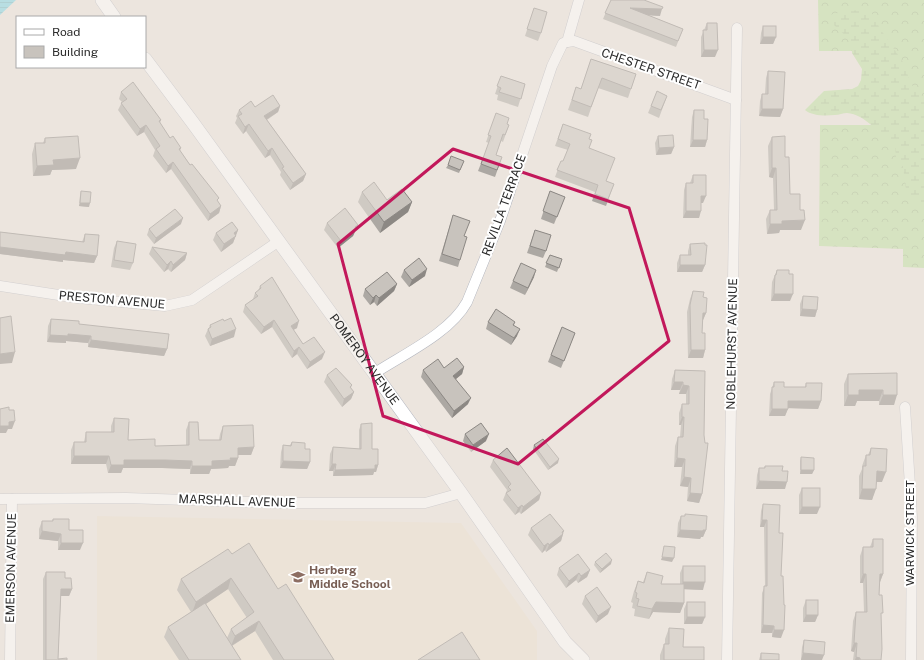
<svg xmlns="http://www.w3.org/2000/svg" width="924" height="660" viewBox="0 0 924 660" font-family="'Public Sans',sans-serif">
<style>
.education{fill:#ece0cf}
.forest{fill:url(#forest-crowns)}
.wetland{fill:url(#wetland-marsh)}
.water{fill:url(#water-rules)}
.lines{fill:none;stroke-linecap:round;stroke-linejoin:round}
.minor-casing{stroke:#b2b5be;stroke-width:11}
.tertiary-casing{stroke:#b2b5be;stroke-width:14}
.minor{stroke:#fff;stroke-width:10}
.tertiary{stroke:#fff;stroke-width:13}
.wall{fill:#aca8a3;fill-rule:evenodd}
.shaded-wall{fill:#8c8884}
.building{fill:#c8c3bd;stroke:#8c8884}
.marked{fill:none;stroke:#c2185b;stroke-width:3;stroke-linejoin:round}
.labels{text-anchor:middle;stroke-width:4;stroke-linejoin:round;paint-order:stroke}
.street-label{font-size:12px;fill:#2b2b2b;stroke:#fff}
.education-label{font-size:12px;font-weight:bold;fill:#785e54;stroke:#fff;text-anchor:start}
</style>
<defs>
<pattern id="forest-crowns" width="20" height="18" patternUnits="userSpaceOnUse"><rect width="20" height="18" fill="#bbdf9e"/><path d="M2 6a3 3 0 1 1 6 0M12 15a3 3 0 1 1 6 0" fill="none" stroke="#a1c088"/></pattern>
<pattern id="wetland-marsh" width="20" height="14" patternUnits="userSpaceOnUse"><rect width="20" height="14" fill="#bbdf9e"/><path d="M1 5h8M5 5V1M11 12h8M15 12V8" fill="none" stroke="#a1c088"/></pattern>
<pattern id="water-rules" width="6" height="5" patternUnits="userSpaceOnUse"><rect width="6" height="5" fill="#78d6e7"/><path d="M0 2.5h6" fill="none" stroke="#68b8c6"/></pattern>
</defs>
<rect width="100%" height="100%" fill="#ece5de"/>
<!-- education -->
<polygon class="education" points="97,516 461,523 537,631 537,660 97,660"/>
<!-- forest -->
<polygon class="forest" points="818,0 924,0 924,268 903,267 903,249 819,246 820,125 888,125 888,51 819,51"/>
<!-- wetland -->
<path class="wetland" d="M864,9L874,15L879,27L905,65L910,83L924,98V207L907,197L903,167L896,157L895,145C880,135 865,114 847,113C843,113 839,115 835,115C825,116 812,116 805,110L824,91L852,89L858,86L861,80L862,69L852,53L851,41L834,25L832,14Z"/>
<!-- water -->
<polygon class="water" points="0,0 16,0 0,15"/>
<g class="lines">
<defs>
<g id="minor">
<polyline points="567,42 574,41 736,100"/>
<polyline points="0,286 78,298 165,306 192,300 279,241"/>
<path d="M375,373C404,354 450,333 467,302L500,221L552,66L563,43L567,42L579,0"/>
<polyline points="905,407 912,517 911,660"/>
<polyline points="0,499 126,498 281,503 425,503 461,493"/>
<polyline points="10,660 12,499"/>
<polyline points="727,660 737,28"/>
</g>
<g id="tertiary">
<polyline points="102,0 114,17"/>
<path id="s1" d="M145,59L193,123L461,493L565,642L583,660"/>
</g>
</defs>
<!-- minor casing -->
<use href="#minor" class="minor-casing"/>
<!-- tertiary casing -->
<use href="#tertiary" class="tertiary-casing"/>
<!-- minor -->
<use href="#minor" class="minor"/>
<!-- tertiary -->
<use href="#tertiary" class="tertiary"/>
</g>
<!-- wall -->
<g class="wall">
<polygon points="611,0 660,16 648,15 683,29 676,47 603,19"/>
<polygon points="534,8 541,33 538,41 525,36"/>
<polygon points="707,23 715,57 701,57 701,37"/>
<polygon points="763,26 776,37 773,44 760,44 761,33"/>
<polygon points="591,59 636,74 628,98 598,88 588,117 568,110 576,87 581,89"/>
<polygon points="768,71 783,109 780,117 759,116 760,101 762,94 765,94 766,78"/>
<polygon points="501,76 525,84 518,107 497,100 498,95 495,94"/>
<polygon points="657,91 667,96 659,118 648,113"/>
<polygon points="121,92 161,120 160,123 170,138 181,148 180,151 221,206 219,213 208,221 171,169 166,173 153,156 155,150 144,132 137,136 118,110 122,102 119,99"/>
<polygon points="280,106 278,112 267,120 306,174 303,181 290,190 280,175 281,172 270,155 265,158 248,134 246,131 243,134 235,123 237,118 236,116 239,110 255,107"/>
<polygon points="694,110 704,119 707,140 705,147 690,147 692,117"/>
<polygon points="496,113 507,124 509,125 503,142 501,141 496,155 502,157 495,177 478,171 489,143 486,142"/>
<polygon points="563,124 589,139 589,148 606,181 614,184 606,206 592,201 595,192 555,177 561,161 563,161 568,150 555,146"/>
<polygon points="658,136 674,147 671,154 656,155 655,143"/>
<polygon points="772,137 785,157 790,194 801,230 780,230 779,233 767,234 766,219 770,210 774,210 773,178 769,177 768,146"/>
<polygon points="45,138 76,169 52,170 50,175 33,176 32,154 35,143 43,143"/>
<polygon points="464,161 459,173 446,168 448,165"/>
<polygon points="693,175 703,203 701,203 699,218 683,218 684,190 686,183 690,183"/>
<polygon points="81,191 89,207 79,206 80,195"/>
<polygon points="550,191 565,197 554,224 541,219"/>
<polygon points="362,192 387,200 412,202 408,212 380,233 358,202"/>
<polygon points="453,215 460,260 458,267 439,261"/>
<polygon points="327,223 358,225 353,236 338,248 324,230"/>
<polygon points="181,224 154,244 147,235 149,229"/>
<polygon points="238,230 233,243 221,252 213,240 216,233"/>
<polygon points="535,230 546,251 543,258 527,253"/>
<polygon points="0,232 82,242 85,234 97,256 94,263 63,260 63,262 0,254"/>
<polygon points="117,241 133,263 130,270 111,267 114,248"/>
<polygon points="690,244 705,245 705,265 702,272 677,272 677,263 680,255 688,255 688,251"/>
<polygon points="152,247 187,253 185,260 171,272 168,269 164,272 149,254"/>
<polygon points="550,255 562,259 557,272 545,267"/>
<polygon points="404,270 425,276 409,287 401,277"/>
<polygon points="777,270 790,301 771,301 772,282"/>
<polygon points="534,277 525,295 510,288 513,281"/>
<polygon points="397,284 394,291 377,306 374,302 370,305 363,296 365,289"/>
<polygon points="260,286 297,328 293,330 303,344 322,359 307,369 297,354 292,358 272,327 261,334 243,312 245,305 253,299 255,293 258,291"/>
<polygon points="693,291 703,297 706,313 703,320 702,333 705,350 703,358 688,358 687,312 690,299"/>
<polygon points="803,296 817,310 815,317 800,316 800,304"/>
<polygon points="51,319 79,324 167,349 164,356 88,347 88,343 66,341 66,343 47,342 48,326"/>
<polygon points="488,322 515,322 514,325 517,336 511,345 486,329"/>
<polygon points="210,325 234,337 210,346 205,336 208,329 209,328"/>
<polygon points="562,327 575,333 561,368 548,362"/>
<polygon points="464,367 462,374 456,379 468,404 452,418 421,377 423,370 444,368"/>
<polygon points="675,370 705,371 702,494 699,503 687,501 688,487 680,486 682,467 674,467 675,446 678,437 680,437 681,425 679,425 679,413 682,404 686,404 686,394 679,394 680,390 671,390 672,379"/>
<polygon points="897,373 894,405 879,405 879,401 857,401 855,406 844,406 844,384 848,374"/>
<polygon points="327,375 352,385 351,388 354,392 351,399 342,407 324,382"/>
<polygon points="774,382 784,387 805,387 806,383 821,401 818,409 788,408 785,416 769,416 770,394"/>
<polygon points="114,418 128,440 155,446 186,446 186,430 189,422 199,440 219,440 220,434 223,426 254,447 251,455 238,455 238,458 235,466 229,466 228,468 211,469 209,474 190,474 190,469 162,468 123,468 121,473 108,473 106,464 71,464 71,450 74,442 84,442 86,432 111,432 111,426"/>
<polygon points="361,424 372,449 378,465 376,472 374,472 373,475 333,476 333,471 329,471 330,454 333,447 359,449 359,430"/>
<polygon points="465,434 486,441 471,452 463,441"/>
<polygon points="292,442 305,449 310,462 307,469 280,468 281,452 283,445 290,445"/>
<polygon points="534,445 558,463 548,470 533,449"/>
<polygon points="871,448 882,482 877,482 872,500 859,499 859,476 862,469 862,466 866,455 868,455"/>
<polygon points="801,457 814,470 812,474 800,474 800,461"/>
<polygon points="493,460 541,493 539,500 521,514 519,512 515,515 503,500 507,490 490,467"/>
<polygon points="765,466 782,471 785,489 756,489 757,475 759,468 764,468"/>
<polygon points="802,488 817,514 799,514 799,495"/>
<polygon points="763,504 779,533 781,576 781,638 772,637 772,633 761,633 762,593 765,586 764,527 760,527 761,511"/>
<polygon points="685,514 706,530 703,537 701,537 700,539 677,537 678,523 681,516 685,516"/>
<polygon points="53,519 69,530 80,550 58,550 58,541 39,539 39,529 42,521 52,521"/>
<polygon points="531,528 564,531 563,533 563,534 561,541 546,552 545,550 542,553 528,535"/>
<polygon points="873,539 883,574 880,582 879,595 881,618 881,660 853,660 854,652 851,651 853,621 856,612 864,612 863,583 860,583 860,556 863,547 870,547"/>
<path d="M232,554L278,589L334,660H273L255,631L232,646L241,660H179L164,637L168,627L191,612L177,590L181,579ZM228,589L247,618L231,629L227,638L206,604Z"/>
<polygon points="595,562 611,564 600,573 594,565"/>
<polygon points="683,566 703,590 684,589 684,603 680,613 653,612 649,619 634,616 635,609 632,608 633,603 631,602 634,591 638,581 643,582 647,572 661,584 680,584 680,573"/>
<polygon points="559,568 590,570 587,577 578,583 576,580 566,588 557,575"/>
<polygon points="46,572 65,578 72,589 69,596 61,596 58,659 67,660 43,660 43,579"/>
<polygon points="585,596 608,614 596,623 582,604"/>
<polygon points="806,600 818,615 815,622 803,622 803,608"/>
<polygon points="687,602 705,617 702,624 684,624 684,609"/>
<polygon points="669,628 683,647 704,660 660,660 660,655 664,644 665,644 665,639"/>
<polygon points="804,640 822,660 801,660 802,647"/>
<polygon points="761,653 779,660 759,660"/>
</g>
<!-- shaded-wall -->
<g class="shaded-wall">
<polygon points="630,8 662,9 660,16 628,14"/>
<polygon points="763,37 776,37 773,44 760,44"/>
<polygon points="704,50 718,50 715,57 701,57"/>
<polygon points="280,106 278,112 261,123 264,116"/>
<polygon points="762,109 783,109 780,117 759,116"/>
<polygon points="249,124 246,131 243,134 245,127"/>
<polygon points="146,125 144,132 137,136 140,129"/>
<polygon points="693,140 707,140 705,147 690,147"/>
<polygon points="674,147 671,154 656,155 659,148"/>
<polygon points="272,148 270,155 265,158 268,151"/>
<polygon points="80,158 76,169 52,170 50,175 33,176 37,166 53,160"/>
<polygon points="173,162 171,169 166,173 168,166"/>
<polygon points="772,168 776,168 773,178 769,177"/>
<polygon points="306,174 303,181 290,190 293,183"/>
<polygon points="701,196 706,196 703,203 699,203"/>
<polygon points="412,202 408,212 380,233 384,222"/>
<polygon points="80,203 90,203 89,207 79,206"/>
<polygon points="221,206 219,213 208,221 210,214"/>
<polygon points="686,211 701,211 699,218 683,218"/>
<polygon points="183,218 181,224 154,244 156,238"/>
<polygon points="805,220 801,230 780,230 779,233 767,234 770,224 782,221"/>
<polygon points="358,225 353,236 338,248 341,241"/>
<polygon points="238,230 233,243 221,252 224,244 234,233"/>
<polygon points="0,247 66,252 97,256 94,263 63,260 63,262 0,254"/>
<polygon points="187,253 185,260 171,272 173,265"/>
<polygon points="171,261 168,269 164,272 167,265"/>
<polygon points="680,265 705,265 702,272 677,272"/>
<polygon points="427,269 425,276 409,287 412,280"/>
<polygon points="536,270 534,277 525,295 528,288"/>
<polygon points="397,284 394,291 377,306 379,298"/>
<polygon points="774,294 793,294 790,301 771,301"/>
<polygon points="376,295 374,302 370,305 373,298"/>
<polygon points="802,309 817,310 815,317 800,316"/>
<polygon points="703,313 706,313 703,320 700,320"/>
<polygon points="274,320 272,327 261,334 264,327"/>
<polygon points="299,321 297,328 288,333 291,326"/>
<polygon points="236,329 234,337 210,346 212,339"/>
<polygon points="520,329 517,336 511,345 514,338"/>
<polygon points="68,334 91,336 88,343 66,341 66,343 47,342 50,335"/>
<polygon points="91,340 167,349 164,356 88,347"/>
<polygon points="299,347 297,354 292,358 294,351"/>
<polygon points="691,350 705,350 703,358 688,358"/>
<polygon points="15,352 12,363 0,364 0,354"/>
<polygon points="325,352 322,359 307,369 310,362"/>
<polygon points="464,367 462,374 451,383 453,376"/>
<polygon points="674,382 683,382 680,390 671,390"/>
<polygon points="683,385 689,386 686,394 679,394"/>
<polygon points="859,390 883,390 879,401 857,401 855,406 844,406 848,395"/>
<polygon points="354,392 351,399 342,407 344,399"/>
<polygon points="883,395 897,395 894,405 879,405"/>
<polygon points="471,398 468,404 452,418 454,411"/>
<polygon points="788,401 821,401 818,409 785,408"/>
<polygon points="772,409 788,409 785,416 769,416"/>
<polygon points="682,417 684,417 681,425 679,425"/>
<polygon points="15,421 12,429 8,429 6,433 0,433 0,426 9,422"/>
<polygon points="489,434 486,441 471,452 473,445"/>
<polygon points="254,447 251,455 235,455 238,448"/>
<polygon points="74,456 109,456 106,464 71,464"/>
<polygon points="230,458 238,458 235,466 229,466 228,468 211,469 209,474 190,474 192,466 212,461"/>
<polygon points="677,458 685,459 682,467 674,467"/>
<polygon points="559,459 558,463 548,470 550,467"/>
<polygon points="124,460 165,460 192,461 190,469 162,468 123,468 121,473 108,473 111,465"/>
<polygon points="283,461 310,462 307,469 280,468"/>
<polygon points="332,464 336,464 333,471 329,471"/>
<polygon points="375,465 378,465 376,472 374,472 373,475 333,476 335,470"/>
<polygon points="801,470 814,470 812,474 800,474"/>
<polygon points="877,471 886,472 882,482 873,482"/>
<polygon points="684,477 691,478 688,487 680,486"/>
<polygon points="759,481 787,482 785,489 756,489"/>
<polygon points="862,489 876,489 872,500 859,499"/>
<polygon points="541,493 539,500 521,514 523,507"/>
<polygon points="690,493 702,494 699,503 687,501"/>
<polygon points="522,505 519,512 515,515 518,508"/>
<polygon points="802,507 820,507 817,514 799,514"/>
<polygon points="762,520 767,520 764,527 760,527"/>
<polygon points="680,530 706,530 703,537 701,537 700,539 677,537"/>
<polygon points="42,531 61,534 58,541 39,539"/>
<polygon points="564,531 562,535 563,534 561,541 546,552 549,545"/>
<polygon points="61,543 83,543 80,550 58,550"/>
<polygon points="548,543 545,550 542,553 544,546"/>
<polygon points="662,557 674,558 672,562 661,560"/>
<polygon points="612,560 611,564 600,573 602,569"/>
<polygon points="590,570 587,577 578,583 581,576"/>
<polygon points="579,573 576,580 566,588 569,581"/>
<polygon points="863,574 866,574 863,583 860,583"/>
<polygon points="880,574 883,574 880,582 877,582"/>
<polygon points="231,578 228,589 192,613 196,602"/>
<polygon points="683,582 705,582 703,590 680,589"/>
<polygon points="61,589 72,589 69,596 58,596"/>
<polygon points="656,602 684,603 680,613 653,612 649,619 652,609"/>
<polygon points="611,607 608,614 596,623 598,616"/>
<polygon points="806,615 818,615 815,622 803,622"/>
<polygon points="687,617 705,617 702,624 684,624"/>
<polygon points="259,621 255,631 231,646 235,636"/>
<polygon points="763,625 774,626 772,633 761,633"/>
<polygon points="774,630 784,630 781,638 772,637"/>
<polygon points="854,643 857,643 854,652 851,651"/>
<polygon points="803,653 824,655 822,660 801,660"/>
<polygon points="856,657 860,658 859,660 855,660"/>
</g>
<!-- building -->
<g class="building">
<polygon points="611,0 644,0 663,7 662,9 630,8 683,29 678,41 605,13"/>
<polygon points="534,8 547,12 541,33 527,29"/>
<polygon points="707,23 717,23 718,50 704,50 703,30 707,30"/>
<rect x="763" y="26" width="13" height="11"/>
<polygon points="591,59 636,74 631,89 602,78 591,107 572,100 576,87 581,89"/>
<polygon points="768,71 785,72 783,109 762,109 762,94 768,94"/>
<polygon points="501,76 525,84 521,99 499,92 501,88 497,86"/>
<polygon points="133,82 161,120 159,121 170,138 173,136 181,148 179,149 190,165 192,164 219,198 217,200 221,206 210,214 173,162 168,166 156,149 160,146 146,125 140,129 121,103 127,99 121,92"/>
<polygon points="657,91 667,96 661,110 651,106"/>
<polygon points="273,95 280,106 264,116 306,174 293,183 282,168 284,167 272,148 268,151 251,127 249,124 245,127 238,116 242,114 239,110 251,101 255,107"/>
<polygon points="694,110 704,110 704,119 708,119 707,140 693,140"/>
<polygon points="496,113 509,118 507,124 509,125 505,135 503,134 496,155 502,157 497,170 481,164 491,136 488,135"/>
<polygon points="563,124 591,134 589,139 592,140 589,148 615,158 606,181 614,184 608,199 595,194 598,185 557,170 561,161 563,161 570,144 558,139"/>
<polygon points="673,135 674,147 659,148 658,136"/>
<polygon points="78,136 80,158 53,160 54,165 37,166 35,143 45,143 45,138"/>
<polygon points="785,136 785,157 789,157 790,194 800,194 800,210 804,210 805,220 782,221 782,224 770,224 770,210 777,210 776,168 772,168 772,137"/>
<polygon points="451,156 464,161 460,170 448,165"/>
<polygon points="693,175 706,175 706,196 701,196 701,211 686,211 686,183 693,183"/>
<polygon points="374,182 387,200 402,189 412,202 384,222 362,192"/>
<polygon points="81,191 91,192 90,203 80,203"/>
<polygon points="550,191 565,197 557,217 543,211"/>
<polygon points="345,208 358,225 355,227 356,229 341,241 327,223"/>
<polygon points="175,209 183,218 156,238 149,229"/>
<polygon points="453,215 470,221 464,236 467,237 460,260 442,254"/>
<polygon points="232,222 238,230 234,233 236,236 224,244 216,233"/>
<polygon points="535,230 551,235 546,251 530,246"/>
<polygon points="0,232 84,242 85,234 99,235 97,256 66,252 65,255 0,247"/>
<polygon points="117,241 136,244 133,263 114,260"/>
<polygon points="705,243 705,245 707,245 705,265 680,265 680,255 691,255 690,244"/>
<polygon points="152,247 187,253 173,265 171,261 167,265"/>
<polygon points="550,255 562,259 559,268 546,263"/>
<polygon points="419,258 427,269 412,280 404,270"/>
<polygon points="521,263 536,270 528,288 513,281"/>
<polygon points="777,270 789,270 789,274 793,274 793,294 774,294 775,275 776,275"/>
<polygon points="387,272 397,284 379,298 376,295 373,298 365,289"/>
<polygon points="272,277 299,321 291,326 303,344 314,337 325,352 310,362 299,347 294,351 274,320 264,327 245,305 258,296 255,293 261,288 260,286"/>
<polygon points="693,291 704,292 703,297 707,298 706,313 703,313 702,333 705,333 705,350 691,350 690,305"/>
<polygon points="803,296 818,297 817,310 802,309"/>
<polygon points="496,309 515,322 513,325 520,329 514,338 488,322"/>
<polygon points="11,316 15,352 0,354 0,318"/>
<polygon points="231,318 236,329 212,339 208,329 211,327 210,325 223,319 224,321"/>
<polygon points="51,319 79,321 79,324 169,334 167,349 91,340 91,336 68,334 68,336 50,335"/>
<polygon points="562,327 575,333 564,361 551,355"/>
<polygon points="457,358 464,367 453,376 471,398 454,411 423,370 438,359 444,368"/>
<polygon points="336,368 352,385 350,387 354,392 344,399 327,375"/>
<polygon points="675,370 705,371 704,435 705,443 708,443 702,494 690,493 691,478 684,477 685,459 677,458 678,437 683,437 684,417 682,417 682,404 689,404 689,386 683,385 683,382 674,382"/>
<polygon points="897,373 897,395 883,395 883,390 859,390 859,395 848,395 848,374"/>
<polygon points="774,382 784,382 784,387 806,387 806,383 822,383 821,401 788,401 788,409 772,409 772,387 774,387"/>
<polygon points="9,407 9,410 14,410 15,421 9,422 9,426 0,426 0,409"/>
<polygon points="114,418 129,419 128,440 155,439 155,446 189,445 189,422 198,422 199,440 221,440 223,426 253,425 254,447 238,448 238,458 230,458 231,460 212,461 212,466 192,466 192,461 165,460 124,460 124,465 111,465 109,456 74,456 74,442 86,442 86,432 114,432"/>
<polygon points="372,423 372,449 378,449 378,465 375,465 375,469 335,470 336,464 332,464 333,447 361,449 361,424"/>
<polygon points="481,423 489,434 473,445 465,434"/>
<polygon points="543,439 559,459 550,467 534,445"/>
<polygon points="292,442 305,443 305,449 310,449 310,462 283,461 283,445 291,446"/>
<polygon points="507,448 541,493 523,507 522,505 518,508 506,493 511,490 508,487 511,484 493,460"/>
<polygon points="871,448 887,449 886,472 877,471 876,489 862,489 863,466 866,466 866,455 870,455"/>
<polygon points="801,457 814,458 814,470 801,470"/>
<polygon points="765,466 783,466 782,471 788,471 787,482 759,481 759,468 765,468"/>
<rect x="802" y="488" width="18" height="19"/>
<polygon points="763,504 780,505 779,533 783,533 781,576 783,576 784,605 785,605 784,630 774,630 774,626 763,625 764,586 767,586 767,520 762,520"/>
<polygon points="550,514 564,531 562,532 563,534 549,545 548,543 544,546 531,528"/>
<polygon points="685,514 707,516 706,530 703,530 703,531 680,530 681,516 685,516"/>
<polygon points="53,519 69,519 69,530 83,530 83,543 61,543 61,534 42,531 42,521 53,521"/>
<polygon points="873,539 883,539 883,574 880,574 879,595 882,595 883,613 881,613 882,649 881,660 860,660 860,658 856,657 857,643 854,643 856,612 867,612 866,574 863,574 863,547 873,547"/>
<polygon points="249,543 278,589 286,584 334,660 284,660 259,621 235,636 231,629 254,612 231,578 196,602 181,579 228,549 232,554"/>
<polygon points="664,546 675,547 674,558 662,557"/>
<polygon points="606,553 612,560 602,569 595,562"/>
<polygon points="578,554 590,570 581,576 579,573 569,581 559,568"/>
<rect x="683" y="566" width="22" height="16"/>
<polygon points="46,572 65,572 65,578 71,578 72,589 61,589 58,659 67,658 67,660 46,660"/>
<polygon points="647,572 663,576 661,584 684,584 684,603 656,602 652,609 637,606 639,599 636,598 637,593 635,592 638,581 644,583"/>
<polygon points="597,587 611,607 598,616 585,596"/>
<rect x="806" y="600" width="12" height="15"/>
<rect x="687" y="602" width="18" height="15"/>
<polygon points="205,603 241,660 189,660 168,627"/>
<polygon points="669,628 684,629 683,647 704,647 704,660 664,660 664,644 669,644"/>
<polygon points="462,632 480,660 418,660"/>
<polygon points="804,640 825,642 824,655 803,653"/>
<polygon points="761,653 779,654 779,660 761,660"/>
</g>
<!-- marked area -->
<path d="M0 0H924V660H0ZM453,149L629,208L669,341L518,464L383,416L338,244Z" fill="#ece5de" fill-opacity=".55" fill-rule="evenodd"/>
<path class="marked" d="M453,149L629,208L669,341L518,464L383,416L338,244Z"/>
<!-- icons -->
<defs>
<symbol id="school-bare" viewBox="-9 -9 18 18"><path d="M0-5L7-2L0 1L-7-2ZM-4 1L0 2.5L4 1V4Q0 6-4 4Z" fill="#8d6e63" stroke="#fff" stroke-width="2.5" paint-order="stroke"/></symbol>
</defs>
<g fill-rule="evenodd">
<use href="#school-bare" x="288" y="567" width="20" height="20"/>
</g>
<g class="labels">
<!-- street labels -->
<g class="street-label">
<text transform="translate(651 69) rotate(19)" y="4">CHESTER STREET</text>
<text transform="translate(504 205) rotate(-70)" y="4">REVILLA TERRACE</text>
<text transform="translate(112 300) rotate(5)" y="4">PRESTON AVENUE</text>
<text transform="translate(732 344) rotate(-89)" y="4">NOBLEHURST AVENUE</text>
<text dy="4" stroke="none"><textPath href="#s1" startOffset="372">POMEROY AVENUE</textPath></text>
<text transform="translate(237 501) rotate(2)" y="4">MARSHALL AVENUE</text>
<text transform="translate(910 533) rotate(-90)" y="4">WARWICK STREET</text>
<text transform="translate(11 568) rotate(-89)" y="4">EMERSON AVENUE</text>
</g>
<!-- education labels -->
<g class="education-label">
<text x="309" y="574">Herberg<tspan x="309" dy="14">Middle School</tspan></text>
</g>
</g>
<!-- legend -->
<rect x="16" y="16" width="130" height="52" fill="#ffffff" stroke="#aaaaaa"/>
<rect x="24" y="29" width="20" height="6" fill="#ffffff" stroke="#aaaaaa"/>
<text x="52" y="36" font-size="12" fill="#2b2b2b">Road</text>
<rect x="24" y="46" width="20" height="12" fill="#c8c3bd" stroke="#aaaaaa"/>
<text x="52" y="56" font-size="12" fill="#2b2b2b">Building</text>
</svg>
